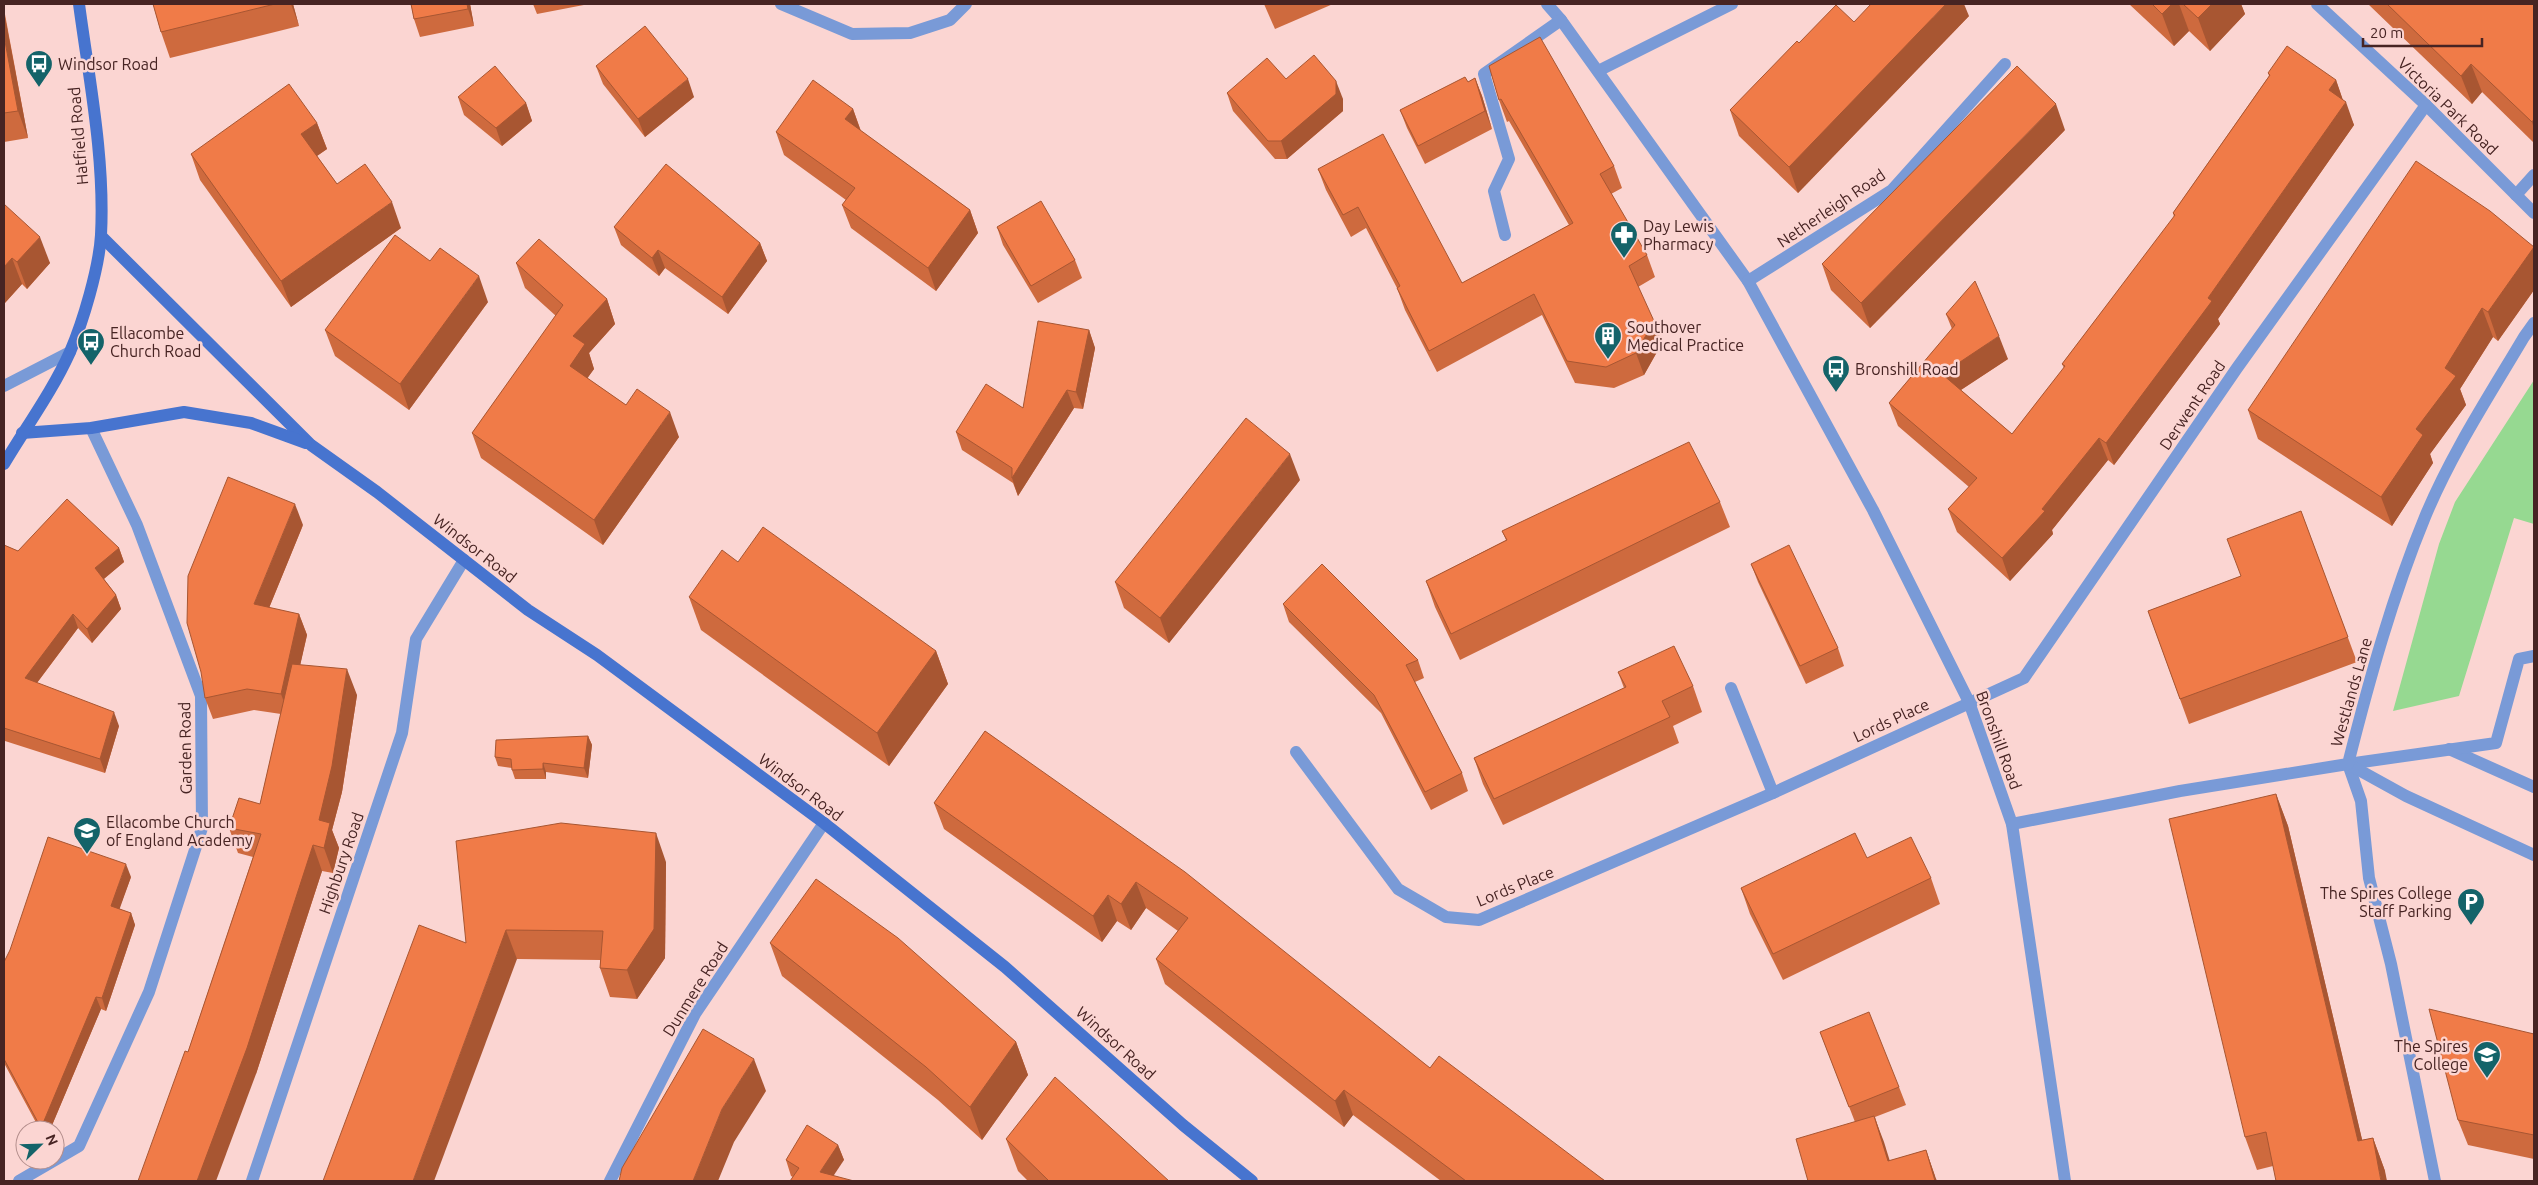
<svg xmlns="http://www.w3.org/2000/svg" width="2538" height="1185" viewBox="0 0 2538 1185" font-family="Ubuntu,sans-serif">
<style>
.green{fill:#96d991}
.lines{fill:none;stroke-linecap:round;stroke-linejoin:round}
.lane{stroke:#799ad7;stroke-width:12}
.street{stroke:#799ad7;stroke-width:12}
.secondary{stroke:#4774cf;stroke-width:12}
.wall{fill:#ce6a3e}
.shaded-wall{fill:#a85632}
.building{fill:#f07b48;stroke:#a85632}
.labels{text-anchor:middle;stroke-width:5;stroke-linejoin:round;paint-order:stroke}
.poi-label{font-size:16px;fill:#472423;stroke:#fbd5d2;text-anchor:start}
.street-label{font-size:16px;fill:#472423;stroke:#fbd5d2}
</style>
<rect width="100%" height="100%" fill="#fbd5d2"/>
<!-- green -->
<polygon class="green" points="2534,380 2534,524 2514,518 2459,696 2393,711 2439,544 2455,502"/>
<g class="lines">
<!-- lane -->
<g class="lane">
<polyline points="1598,71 1732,4"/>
<polyline points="2516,195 2534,175"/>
<polyline points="2449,749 2534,787"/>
<polyline points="2348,764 2361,801 2369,878 2391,964 2435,1181"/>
<polyline points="2348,764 2496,743 2519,659 2534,656"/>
<polyline points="2348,764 2406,796 2534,855"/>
</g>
<!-- street -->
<g class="street">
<polyline points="781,4 852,34 910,33 950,20 966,4"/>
<polyline points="1547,4 1561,20 1748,281 1873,510 1969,702 2012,824 2065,1181"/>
<polyline points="2317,4 2426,105 2534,213"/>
<polyline points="1505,235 1494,191 1509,159 1484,74 1561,20"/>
<polyline points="1748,281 1892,190 2005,64"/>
<polyline points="4,386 70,352"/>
<polyline points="1731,688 1773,793"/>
<polyline points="1296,752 1398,889 1446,917 1479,920 1773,793 2024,678 2237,368 2426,105"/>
<path d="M2012,824L2180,791L2348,764C2369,681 2392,597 2425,517C2451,454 2489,396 2524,337L2534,323"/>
<polyline points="19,1181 79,1146 149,992 202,828 201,696 137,525 91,428"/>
<polyline points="252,1181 402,733 416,639 464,560"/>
<polyline points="610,1181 695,1014 824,823"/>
</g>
<!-- secondary -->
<g class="secondary">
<polyline points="101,236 311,445 377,492 528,610 597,655 824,823 1005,967 1183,1125 1252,1181"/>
<polyline points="22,433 91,428 184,412 251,423 306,443"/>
<path d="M4,464C26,427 52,392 70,352C83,322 99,268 101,235C105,158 89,79 79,4"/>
</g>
</g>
<!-- wall -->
<g class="wall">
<polygon points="153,4 293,4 299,26 170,58 161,32"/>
<polygon points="411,4 470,4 474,26 420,37 414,19"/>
<polygon points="533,4 589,4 537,14"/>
<polygon points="1264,4 1333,4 1275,29"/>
<polygon points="2129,4 2241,4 2245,14 2210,51 2189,31 2174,46"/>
<polygon points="2368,4 2534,4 2534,143 2482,92 2472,104"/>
<polygon points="4,9 28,138 4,142"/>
<polygon points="1969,16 1798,193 1739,136 1730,110 1799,43 1854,22"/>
<polygon points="596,66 694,97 645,137 603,84"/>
<polygon points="1489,66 1614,166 1622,188 1611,194 1647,255 1655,277 1638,287 1662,343 1644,375 1614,388 1575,383 1542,315 1437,372 1405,310 1397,288 1366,228 1351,237 1326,190 1318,169 1462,283 1569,225 1509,121 1507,122 1499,100"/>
<polygon points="2268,73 2336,80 2343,101 2354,125 2218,319 2220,324 2114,465 2108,460 2052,530 2053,534 2010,581 1957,532 1948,509 1969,487 1898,426 1889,403 1952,329 1946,314 2008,359 1961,390 2012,434 2064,368 2062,364 2174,217 2173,213 2269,76"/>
<polygon points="1475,78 1482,96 1492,129 1425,164 1407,128 1400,110 1468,82"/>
<polygon points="1286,79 1343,99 1343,111 1287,159 1275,159 1233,111 1227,93"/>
<polygon points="458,97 526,103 532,121 502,146 464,115"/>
<polygon points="853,109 861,131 970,210 978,233 936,291 851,228 842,205 846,200 784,155 776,132"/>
<polygon points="317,123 327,149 317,156 337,184 401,228 291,307 200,180 191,154"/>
<polygon points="2065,130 1870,328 1831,290 1822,264"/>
<polygon points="4,204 50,263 27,289 22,284 4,304"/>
<polygon points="614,227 760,243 767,261 728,314 665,268 659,276 621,245"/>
<polygon points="997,227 1075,260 1082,278 1038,303 1003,245"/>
<polygon points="2534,247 2534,290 2498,341 2493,337 2460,389 2466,405 2430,454 2433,463 2392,526 2258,439 2248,410"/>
<polygon points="516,263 607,299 615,324 589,353 594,369 587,378 626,405 679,437 603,545 481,458 472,433 556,316 525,288"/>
<polygon points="488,302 409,410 335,356 325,330"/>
<polygon points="1089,330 1095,348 1083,409 1074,408 1018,496 1013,483 962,450 956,432 1023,408"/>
<polygon points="1300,480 1169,643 1124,608 1115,582"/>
<polygon points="1720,502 1730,527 1460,660 1435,607 1426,581 1506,540 1502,531"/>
<polygon points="2301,511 2357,662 2189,724 2148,611 2241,576"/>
<polygon points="303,525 269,608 299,614 307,635 300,665 357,695 342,792 332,830 339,848 333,873 322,871 256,1074 188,1052 253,857 238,853 229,828 260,804 281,714 254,710 213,719 205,698"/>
<polygon points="4,545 18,551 119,548 124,562 104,579 116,595 121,609 92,643 78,628 37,683 119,726 105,773 5,741 4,743"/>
<polygon points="1751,564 1838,648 1844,666 1806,684 1758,582"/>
<polygon points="689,597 936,651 948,684 889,766 701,630"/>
<polygon points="1283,604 1418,660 1424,678 1415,682 1462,773 1468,791 1431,810 1381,713 1289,622"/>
<polygon points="1618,672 1693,686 1702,712 1673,726 1679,743 1503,825 1483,784 1474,758 1624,688"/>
<polygon points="985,731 1430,1068 1606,1181 1441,1181 1353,1115 1344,1127 1165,984 1156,959 1178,931 1146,908 1131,930 1117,921 1102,942 944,829 934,803"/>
<polygon points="588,736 592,745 588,778 546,772 546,779 515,779 512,770 512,768 498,766 495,757"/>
<polygon points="2276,794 2288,826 2362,1140 2373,1138 2385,1171 2273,1166 2257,1170 2245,1137"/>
<polygon points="1867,858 1931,878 1940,904 1783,980 1750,914 1741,888"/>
<polygon points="666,862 665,958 637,999 610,997 600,968 600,960 517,959 466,943"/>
<polygon points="131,877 119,909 131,913 135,925 106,1011 101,1009 50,1130 40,1130 4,1063 4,962"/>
<polygon points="770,943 1016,1042 1028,1075 982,1140 938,1100 782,976"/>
<polygon points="1820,1032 1899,1087 1906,1105 1875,1117 1889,1161 1926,1150 1935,1176 1808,1181 1855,1122"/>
<polygon points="2534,1034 2534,1159 2468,1145 2458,1120"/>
<polygon points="1006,1139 1169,1181 1028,1181 1018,1171"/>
<polygon points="838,1145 844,1160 793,1177 791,1176 786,1160"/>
</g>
<!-- shaded-wall -->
<g class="shaded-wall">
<polygon points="291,4 293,4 299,26"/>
<polygon points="467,4 470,4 474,26 468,9"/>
<polygon points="1946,4 1964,4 1969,16 1798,193 1789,167"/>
<polygon points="2172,4 2179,4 2189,31 2174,46 2162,14"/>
<polygon points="2212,4 2241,4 2245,14 2210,51 2198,18"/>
<polygon points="4,9 5,17 28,138 18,111 4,36"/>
<polygon points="2471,64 2482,92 2472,104 2461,76"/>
<polygon points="1475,78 1482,96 1492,129 1485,111"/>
<polygon points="688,79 694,97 645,137 638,119"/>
<polygon points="2336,80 2344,103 2329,90"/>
<polygon points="1336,81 1343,99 1343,111 1287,159 1281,141"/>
<polygon points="2346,102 2354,125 2218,319 2220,324 2114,465 2106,443"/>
<polygon points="526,103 532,121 502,146 496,128"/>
<polygon points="2056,104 2065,130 1870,328 1861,303"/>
<polygon points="853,109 861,132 845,119"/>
<polygon points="2534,119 2534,129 2532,122"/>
<polygon points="317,123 327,149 311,160 301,134"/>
<polygon points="392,202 401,228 291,307 281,281"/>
<polygon points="970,210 978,233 936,291 928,268"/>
<polygon points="40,237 50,263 27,289 17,262"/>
<polygon points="760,243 767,261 728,314 722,297"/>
<polygon points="2534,247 2534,290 2498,341 2488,312"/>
<polygon points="658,250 665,268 659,276 652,258"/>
<polygon points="12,258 22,284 4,304 4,267"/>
<polygon points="479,276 488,302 409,410 400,384"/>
<polygon points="607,299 615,324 589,353 594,369 579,390 570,366 573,336"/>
<polygon points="2482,308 2493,337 2460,389 2466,405 2430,454 2433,463 2392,526 2381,497 2445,368"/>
<polygon points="1654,321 1662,343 1644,375 1636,353"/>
<polygon points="1089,330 1095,348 1083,409 1076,392"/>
<polygon points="1999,336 2008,359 1950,397 1942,374"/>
<polygon points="1067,390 1074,408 1018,496 1012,478"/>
<polygon points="670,412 679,437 603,545 594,520"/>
<polygon points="2099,438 2108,460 2052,530 2053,534 2010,581 2002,558"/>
<polygon points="1290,454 1300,480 1169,643 1160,618"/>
<polygon points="295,504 303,525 262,625 254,604"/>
<polygon points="119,548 124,562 100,582 95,568"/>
<polygon points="116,595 121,609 92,643 87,629"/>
<polygon points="73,614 78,628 30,692 25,678"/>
<polygon points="299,614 307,635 289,715 281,694"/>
<polygon points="936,651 948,684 889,766 877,733"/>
<polygon points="347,669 357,695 342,792 332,830 339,848 333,873 324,848 319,820"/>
<polygon points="114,712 119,726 105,773 100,759"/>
<polygon points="588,736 592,745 588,778 584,768"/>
<polygon points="543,763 546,772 546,779 543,769"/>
<polygon points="2276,794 2288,826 2370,1173 2358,1141"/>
<polygon points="656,833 666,862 665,958 637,999 627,970"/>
<polygon points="313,845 322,871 256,1074 216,1181 197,1181"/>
<polygon points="126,864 131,877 116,919 111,906"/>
<polygon points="1136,882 1146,908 1131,930 1121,904"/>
<polygon points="1108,895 1117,921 1102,942 1093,916"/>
<polygon points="131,913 135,925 106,1011 102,998"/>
<polygon points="506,930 517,959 434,1181 413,1181"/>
<polygon points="96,997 101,1009 50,1130 42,1130 41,1128"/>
<polygon points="1016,1042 1028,1075 982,1140 970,1107"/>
<polygon points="754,1059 766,1091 734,1142 718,1181 693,1181 722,1109"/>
<polygon points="1344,1090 1353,1115 1344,1127 1335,1101"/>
<polygon points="1874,1116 1884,1142 1896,1181 1888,1161"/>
<polygon points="2373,1138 2385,1171 2387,1181 2381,1181"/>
<polygon points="838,1145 844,1160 830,1181 820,1172"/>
<polygon points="1926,1150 1935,1176 1937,1181 1935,1181"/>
</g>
<!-- building -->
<g class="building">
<polygon points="153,4 275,4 161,32"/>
<polygon points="411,4 467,4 468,9 414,19"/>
<polygon points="1871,4 1946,4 1789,167 1730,110 1797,41 1799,43 1836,5 1854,22"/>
<polygon points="2152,4 2172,4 2162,14"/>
<polygon points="2183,4 2212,4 2198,18"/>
<polygon points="2387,4 2534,4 2534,119 2532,122 2471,64 2461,76"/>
<polygon points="645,26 688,79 638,119 596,66"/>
<polygon points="4,36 18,111 4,113"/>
<polygon points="1540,37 1614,166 1600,174 1647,255 1629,266 1654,321 1636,353 1606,367 1567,361 1534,294 1429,351 1397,288 1400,286 1358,207 1343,215 1318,169 1383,134 1462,283 1573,223 1501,99 1499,100 1489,66"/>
<polygon points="2287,46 2336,80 2329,90 2346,102 2208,298 2212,301 2106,443 2099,438 2042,509 2045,511 2002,558 1948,509 1977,478 1889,403 1955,325 1946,314 1975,281 1999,336 1942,374 2012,434 2065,366 2062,364 2175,215 2173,213 2270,75 2268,73"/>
<polygon points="1314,55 1336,81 1336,94 1281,141 1268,141 1227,93 1267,58 1286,79"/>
<polygon points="495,66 526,103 496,128 458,97"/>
<polygon points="2017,66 2056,104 1861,303 1822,264"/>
<polygon points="1465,77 1468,82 1475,78 1485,111 1418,146 1400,110"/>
<polygon points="813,80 853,109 845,119 970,210 928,268 842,205 855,188 776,132"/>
<polygon points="289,84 317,123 301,134 337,184 365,164 392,202 281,281 191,154"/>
<polygon points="2416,161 2490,211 2534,247 2488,312 2482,308 2445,368 2456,376 2416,429 2423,435 2381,497 2248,410"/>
<polygon points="666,164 760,243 722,297 658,250 652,258 614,227"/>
<polygon points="1041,201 1075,260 1031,286 997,227"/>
<polygon points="4,204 40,237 17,262 12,258 4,267"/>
<polygon points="395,235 430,261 440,248 479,276 400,384 325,330"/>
<polygon points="539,239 607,299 573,336 585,344 570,366 626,405 637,389 670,412 594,520 472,433 563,305 516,263"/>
<polygon points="1038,321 1089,330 1076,392 1067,390 1012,478 1012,468 956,432 986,384 1023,408"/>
<polygon points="1246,418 1290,454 1160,618 1115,582"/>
<polygon points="1689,442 1720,502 1451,634 1426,581 1507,540 1502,531"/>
<polygon points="228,477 295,504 254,604 299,614 281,694 247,689 205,698 201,672 187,623 188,576"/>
<polygon points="67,499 119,548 95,568 116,595 87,629 73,614 25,678 114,712 100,759 4,728 4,545 18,551"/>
<polygon points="2301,511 2348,637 2180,699 2148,611 2241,576 2227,539"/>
<polygon points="763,527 936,651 877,733 689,597 722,550 738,562"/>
<polygon points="1789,545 1838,648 1800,666 1751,564"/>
<polygon points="1322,564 1418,660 1406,665 1462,773 1425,792 1374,695 1283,604"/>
<polygon points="1674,646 1693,686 1662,701 1670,717 1494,799 1474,758 1626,687 1618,672"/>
<polygon points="292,664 347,669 332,766 319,820 330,823 324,848 313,845 247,1048 197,1181 138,1181 185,1051 188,1052 261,834 229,828 239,798 260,804"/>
<polygon points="985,731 1185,872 1430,1068 1439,1056 1605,1181 1466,1181 1344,1090 1335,1101 1156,959 1188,918 1136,882 1121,904 1108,895 1093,916 934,803"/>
<polygon points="588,736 584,768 543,763 543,769 512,770 511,759 495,757 496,740"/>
<polygon points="2276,794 2358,1141 2373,1138 2381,1181 2276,1181 2266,1132 2245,1137 2169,819"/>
<polygon points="561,823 656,833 654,929 627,970 600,968 603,931 506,930 413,1181 323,1181 419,925 466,943 456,841"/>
<polygon points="1855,833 1867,858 1911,837 1931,878 1773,954 1741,888"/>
<polygon points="48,837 126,864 111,906 131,913 102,998 96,997 41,1128 4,1059 4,962 10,950"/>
<polygon points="816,879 898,938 1016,1042 970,1107 926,1067 770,943"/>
<polygon points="2429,1009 2534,1034 2534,1135 2458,1120"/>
<polygon points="1869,1012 1899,1087 1849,1107 1820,1032"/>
<polygon points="703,1029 754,1059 722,1109 693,1181 619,1181 622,1168"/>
<polygon points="1055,1077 1169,1181 1049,1181 1006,1139"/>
<polygon points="1874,1116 1888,1161 1926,1150 1935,1181 1808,1181 1796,1139"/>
<polygon points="807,1125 838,1145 820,1172 854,1181 790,1181 799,1168 786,1160"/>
</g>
<!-- icons -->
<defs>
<symbol id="bus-pin" viewBox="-11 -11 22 30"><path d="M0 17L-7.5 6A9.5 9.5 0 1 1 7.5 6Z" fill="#146369" stroke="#fbd5d2"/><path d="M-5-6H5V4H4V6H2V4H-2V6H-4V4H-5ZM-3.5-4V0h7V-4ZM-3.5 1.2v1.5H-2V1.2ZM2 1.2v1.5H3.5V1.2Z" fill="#fff"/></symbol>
<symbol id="pharmacy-pin" viewBox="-11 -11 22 30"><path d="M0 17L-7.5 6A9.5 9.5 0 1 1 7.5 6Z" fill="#146369" stroke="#fbd5d2"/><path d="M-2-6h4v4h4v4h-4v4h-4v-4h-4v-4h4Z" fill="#fff"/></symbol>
<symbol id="building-pin" viewBox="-11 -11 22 30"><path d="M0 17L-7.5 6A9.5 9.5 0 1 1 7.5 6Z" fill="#146369" stroke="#fbd5d2"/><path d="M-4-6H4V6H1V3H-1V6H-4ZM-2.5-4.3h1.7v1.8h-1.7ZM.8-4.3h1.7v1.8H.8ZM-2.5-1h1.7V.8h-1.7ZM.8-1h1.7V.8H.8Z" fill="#fff"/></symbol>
<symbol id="school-pin" viewBox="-11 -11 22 30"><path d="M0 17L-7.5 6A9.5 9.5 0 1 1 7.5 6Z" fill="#146369" stroke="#fbd5d2"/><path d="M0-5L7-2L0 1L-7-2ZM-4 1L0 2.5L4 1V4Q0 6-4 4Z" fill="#fff"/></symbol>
<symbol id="parking-pin" viewBox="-11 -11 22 30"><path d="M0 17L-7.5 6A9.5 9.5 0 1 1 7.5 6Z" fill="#146369" stroke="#fbd5d2"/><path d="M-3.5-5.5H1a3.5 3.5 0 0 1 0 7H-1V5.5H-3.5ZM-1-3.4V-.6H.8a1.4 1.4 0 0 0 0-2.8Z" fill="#fff"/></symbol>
</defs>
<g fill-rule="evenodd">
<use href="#bus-pin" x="23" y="48" width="32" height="43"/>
<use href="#pharmacy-pin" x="1608" y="219" width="32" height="43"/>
<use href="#building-pin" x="1592" y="320" width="32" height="43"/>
<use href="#bus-pin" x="75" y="326" width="32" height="43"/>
<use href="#bus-pin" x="1820" y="353" width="32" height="43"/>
<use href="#school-pin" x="71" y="815" width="32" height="43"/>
<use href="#parking-pin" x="2455" y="886" width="32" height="43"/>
<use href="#school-pin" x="2471" y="1039" width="32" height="43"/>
</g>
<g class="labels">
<!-- poi labels -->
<g class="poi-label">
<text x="58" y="70">Windsor Road</text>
<text x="1643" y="232">Day Lewis<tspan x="1643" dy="18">Pharmacy</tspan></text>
<text x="1627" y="333">Southover<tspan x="1627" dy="18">Medical Practice</tspan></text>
<text x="110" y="339">Ellacombe<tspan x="110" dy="18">Church Road</tspan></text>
<text x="1855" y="375">Bronshill Road</text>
<text x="106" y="828">Ellacombe Church<tspan x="106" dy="18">of England Academy</tspan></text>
<text x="2452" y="899" text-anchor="end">The Spires College<tspan x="2452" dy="18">Staff Parking</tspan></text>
<text x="2468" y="1052" text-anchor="end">The Spires<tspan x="2468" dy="18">College</tspan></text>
</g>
<!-- street labels -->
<g class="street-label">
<text transform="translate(2448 106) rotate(44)" y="6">Victoria Park Road</text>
<text transform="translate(78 136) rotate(-95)" y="6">Hatfield Road</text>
<text transform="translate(1831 208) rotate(-34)" y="6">Netherleigh Road</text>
<text transform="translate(2192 405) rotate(-56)" y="6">Derwent Road</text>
<text transform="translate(475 548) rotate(38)" y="6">Windsor Road</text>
<text transform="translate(2351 692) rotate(-74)" y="6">Westlands Lane</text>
<text transform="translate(1891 720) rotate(-25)" y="6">Lords Place</text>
<text transform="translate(1999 740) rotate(70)" y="6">Bronshill Road</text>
<text transform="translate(185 748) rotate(-91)" y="6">Garden Road</text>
<text transform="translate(801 787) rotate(37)" y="6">Windsor Road</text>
<text transform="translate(341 863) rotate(-71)" y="6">Highbury Road</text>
<text transform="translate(1515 886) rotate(-22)" y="6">Lords Place</text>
<text transform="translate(695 989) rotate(-58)" y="6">Dunmere Road</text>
<text transform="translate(1116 1043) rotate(42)" y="6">Windsor Road</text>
</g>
</g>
<!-- border -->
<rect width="2538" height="1185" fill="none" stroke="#472423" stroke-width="10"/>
<!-- north arrow -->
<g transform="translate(40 1145) rotate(67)"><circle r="24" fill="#fbd5d2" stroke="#b38e8c"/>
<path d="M0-4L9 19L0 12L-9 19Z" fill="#146369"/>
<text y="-8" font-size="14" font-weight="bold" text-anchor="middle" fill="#472423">N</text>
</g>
<!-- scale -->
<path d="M2363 38v8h119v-8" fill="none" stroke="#472423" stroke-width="2.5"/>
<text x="2370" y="38" font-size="15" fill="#472423" stroke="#fbd5d2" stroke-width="4" paint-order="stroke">20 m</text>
</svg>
